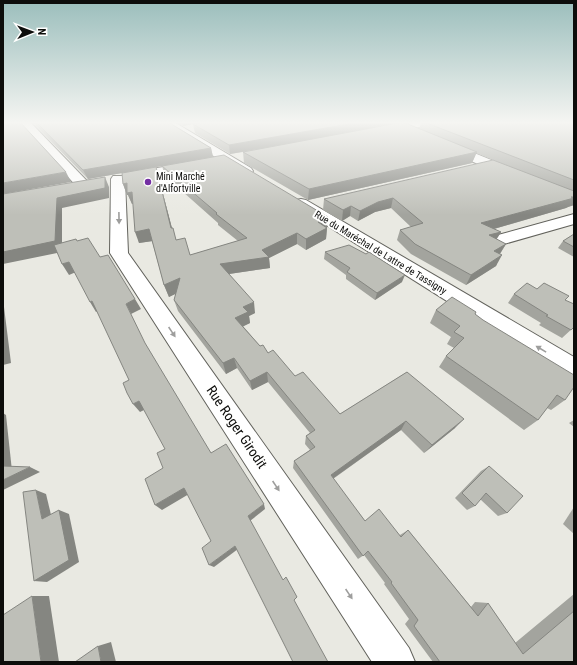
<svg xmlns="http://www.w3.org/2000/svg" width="577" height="665" viewBox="0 0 577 665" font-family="'Roboto Condensed',sans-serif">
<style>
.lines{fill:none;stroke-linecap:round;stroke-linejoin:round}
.minor-casing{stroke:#62625c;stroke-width:2}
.minor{fill:#fff;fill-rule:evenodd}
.wall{fill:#a3a49e;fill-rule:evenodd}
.shaded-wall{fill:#858681}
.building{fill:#bebfb8;stroke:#858681}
.oneway{fill:#9e9e9d}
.poi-dot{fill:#742fa3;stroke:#fffffe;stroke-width:1.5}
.labels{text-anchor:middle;stroke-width:4;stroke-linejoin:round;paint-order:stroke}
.far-poi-label{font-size:10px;fill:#0d0d0b;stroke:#fffffe;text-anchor:start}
.far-street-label{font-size:10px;fill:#0d0d0b;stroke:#fffffe}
.near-street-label{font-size:14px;fill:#0d0d0b;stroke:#fffffe}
</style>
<rect width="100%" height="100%" fill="#e9e9e2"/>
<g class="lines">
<defs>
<g id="minor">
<polygon points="19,122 30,122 88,182 90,185 88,188 83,189 78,188"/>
<polygon points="162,122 174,122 251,168 253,171 251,174 241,174"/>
<polygon points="416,122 437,122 432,125 382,134 376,131 382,128"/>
<polygon points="447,142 516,170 518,173 516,176 506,176 443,149 441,146 443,143"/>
<polygon points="193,162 198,163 199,166 198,169 128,181 125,180 128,253 409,648 415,662 372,662 110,253 111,179 113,176 122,176 128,173"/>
<polygon points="301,199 306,200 574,357 574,379 566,376 296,206 294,203 296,200"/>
<polygon points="574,214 574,224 504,244 498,243 496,239 498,235"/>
</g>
</defs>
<!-- minor casing -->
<use href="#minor" class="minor-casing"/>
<!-- minor -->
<use href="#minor" class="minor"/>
</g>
<!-- wall -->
<g class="wall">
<path d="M32,122H168L211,148L213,157L327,228L326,239L306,250L297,244L269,258L270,268L229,274L255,313L249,316L250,323L243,326L260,346L268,353L295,376L340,414L407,372L455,428L424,453L401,430L333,479L365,521L400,535L408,530L471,607L475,602L488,603L515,643L574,594V662H433L405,624L409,619L384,584L385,583L364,555L358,559L293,468L294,461L310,450L305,444L306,436L310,433L268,382L252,390L237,368L226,374L178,311L174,300L176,293L169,297L164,285L152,241L139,243L133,204H132L128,195H127L123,184L122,173L88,179ZM162,166L165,176L218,223V225L238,241L190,255L176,240L172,228L156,167Z"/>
<polygon points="176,122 419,122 404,122 419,129 421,122 574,122 574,205 568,207 566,208 494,229 501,232 496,239 506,244 500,254 496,266 466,285 411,254 397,240 400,230 411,227 391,208 375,212 358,221 350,216 342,221 323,210 324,199 513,168 476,153 472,163 308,200 244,163 243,152 230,154 195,133 193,124 183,126"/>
<polygon points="574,234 574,257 558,248 563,241"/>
<polygon points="325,252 402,282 375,300 346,279 346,275 324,259"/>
<polygon points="537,289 565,300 574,327 562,338 539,325 541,323 508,303 514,294"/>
<polygon points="436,310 476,312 475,314 565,400 551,410 547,408 538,420 524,430 439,367 446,356 454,348 447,344 451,337 430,323"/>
<polygon points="574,420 574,427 569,423"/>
<polygon points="489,466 507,513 498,516 480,499 475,506 467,510 455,498 481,471"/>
<polygon points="574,507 574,534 563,524"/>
</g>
<!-- shaded-wall -->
<g class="shaded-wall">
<polygon points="182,122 201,122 183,126"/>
<polygon points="360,122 401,122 401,123 230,154 229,145"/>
<polygon points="211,148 213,157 156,167 175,240 171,228 156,167 88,179 83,170"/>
<polygon points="477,152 472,163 308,200 309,189"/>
<polygon points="66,172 71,182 3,194 3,183"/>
<polygon points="105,177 109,187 109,198 62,208 62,252 3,264 3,252 57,198"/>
<polygon points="127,183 132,192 136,203 132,204 128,195 127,195 123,184"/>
<polygon points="574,197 574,205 568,207 566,208 476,234 481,223"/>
<polygon points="393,198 391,208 375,212 358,221 360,211 378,202"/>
<polygon points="351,206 350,216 342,221 343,210"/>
<polygon points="328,217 326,239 306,250 306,239 318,222"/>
<polygon points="149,229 153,241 139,243 135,232"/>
<polygon points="501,232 495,242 489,235"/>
<polygon points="297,233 297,244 269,258 270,268 222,275 220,264 262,250"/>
<polygon points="506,244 499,255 494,251"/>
<polygon points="502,255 496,266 466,285 471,275"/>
<polygon points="69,262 76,272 69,275 62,264"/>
<polygon points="405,275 402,282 375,300 377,293"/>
<polygon points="180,278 184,290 169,297 164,285"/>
<polygon points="3,299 11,363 3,365"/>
<polygon points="135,299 141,309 131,314 150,352 126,304"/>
<polygon points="92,301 98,311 96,312 90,302"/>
<polygon points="254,302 255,313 249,316 250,323 238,329 235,318 243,307"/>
<polygon points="234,358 237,368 226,374 223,363"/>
<polygon points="267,372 268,382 252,390 250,381"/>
<polygon points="139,401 146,409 140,412 133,404"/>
<polygon points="3,413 6,415 12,471 3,467"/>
<polygon points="464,419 455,428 424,453 432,445"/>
<polygon points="406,421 401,430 328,482 331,475"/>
<polygon points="30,467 40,472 3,490 3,480"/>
<polygon points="184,488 189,494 162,510 155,505"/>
<polygon points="36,490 46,494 53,523 42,519"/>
<polygon points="264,504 265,509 250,521 248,516"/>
<polygon points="59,510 69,514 79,562 47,582 34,581"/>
<polygon points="235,546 238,549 214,567 209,565"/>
<polygon points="32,596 49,596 59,662 41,662"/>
<polygon points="111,642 116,662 101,662 98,646"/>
</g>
<!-- building -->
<g class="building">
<polygon points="3,122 20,122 66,172 3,183"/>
<polygon points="36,122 168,122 211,148 83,170"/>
<polygon points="201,122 360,122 229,145 193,124"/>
<polygon points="403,122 477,152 309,189 243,152"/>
<polygon points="424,122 574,122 574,180"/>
<polygon points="224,155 328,217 318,222 327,228 306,239 297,233 262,250 269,257 220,264 254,302 243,307 248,312 235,318 260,346 263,345 268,353 273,350 295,376 303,372 340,414 407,372 464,419 432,445 406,421 331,475 365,521 379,509 401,537 408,530 478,616 488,603 523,654 574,611 574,662 440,662 414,626 418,620 391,583 392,582 368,551 363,556 294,461 315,447 306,436 315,430 267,372 250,381 234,358 223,363 174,300 180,278 164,285 149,229 135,232 132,192 127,193 127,183 123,184 122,173 156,167 171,228 173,228 176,240 185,238 190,255 247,238 216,214 217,213 162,166"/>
<polygon points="493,160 574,191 574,197 571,197 574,198 481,223 501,232 489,235 506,244 494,251 502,255 471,275 415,244 400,230 423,223 393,198 378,202 360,211 351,206 343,210 324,199"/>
<polygon points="105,177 105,188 57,198 55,241 3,252 3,194"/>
<polygon points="574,234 574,247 563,241"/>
<polygon points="88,238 100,257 108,255 135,299 126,304 145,343 211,453 226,444 264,504 248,516 283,580 286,577 297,597 294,600 328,662 293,662 235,546 209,565 202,548 211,541 184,488 155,505 145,479 163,468 157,453 165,449 139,401 133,404 127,393 123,383 129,380 92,301 90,302 69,262 62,264 54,245 76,239 77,241"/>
<polygon points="349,245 366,254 369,252 405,275 377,293 347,272 350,268 325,252"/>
<polygon points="527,283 537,289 544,283 569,296 565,300 574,304 574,327 571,330 546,316 548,315 514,294"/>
<polygon points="452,297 476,312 475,314 483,320 574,375 574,387 565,400 557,395 538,420 446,356 464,338 454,332 460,326 436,310"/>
<polygon points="3,466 30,467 3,480"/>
<polygon points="489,466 523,496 507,513 486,493 475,506 462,493"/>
<polygon points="36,490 42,519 59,510 69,560 34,581 23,492"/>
<polygon points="32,596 41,662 3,662 3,615"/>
<polygon points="98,646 101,662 75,662"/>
</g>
<!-- one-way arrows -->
<defs><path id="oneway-solid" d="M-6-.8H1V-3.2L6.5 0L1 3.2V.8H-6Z"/></defs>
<g class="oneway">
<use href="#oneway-solid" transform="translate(119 218) rotate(89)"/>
<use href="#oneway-solid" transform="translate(172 332) rotate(56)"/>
<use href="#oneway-solid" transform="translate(541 349) rotate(-149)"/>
<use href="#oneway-solid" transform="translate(276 486) rotate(56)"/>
<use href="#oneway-solid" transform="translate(349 594) rotate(56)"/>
</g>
<!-- sky -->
<linearGradient id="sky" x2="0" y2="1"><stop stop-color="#9bbebc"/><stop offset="0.57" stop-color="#f5f5f2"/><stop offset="1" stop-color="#f5f5f2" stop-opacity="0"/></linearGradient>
<rect width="577" height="215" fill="url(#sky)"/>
<!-- markers -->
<circle class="poi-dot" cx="148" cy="182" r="4"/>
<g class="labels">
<!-- far-poi labels -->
<g class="far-poi-label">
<text x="156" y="180">Mini Marché<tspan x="156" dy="12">d'Alfortville</tspan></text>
</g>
<!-- far-street labels -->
<g class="far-street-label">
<text transform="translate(381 252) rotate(31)" y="4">Rue du Maréchal de Lattre de Tassigny</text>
</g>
<!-- near-street labels -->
<g class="near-street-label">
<text transform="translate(237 427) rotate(56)" y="5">Rue Roger Girodit</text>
</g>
</g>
<!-- border -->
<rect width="577" height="665" fill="none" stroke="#0d0d0b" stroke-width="8"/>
<!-- north arrow -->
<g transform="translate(32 32) rotate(89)" stroke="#fffffe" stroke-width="3" paint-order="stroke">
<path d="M0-3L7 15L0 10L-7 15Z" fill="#0d0d0b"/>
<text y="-6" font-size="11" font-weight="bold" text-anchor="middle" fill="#0d0d0b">N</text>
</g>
</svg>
